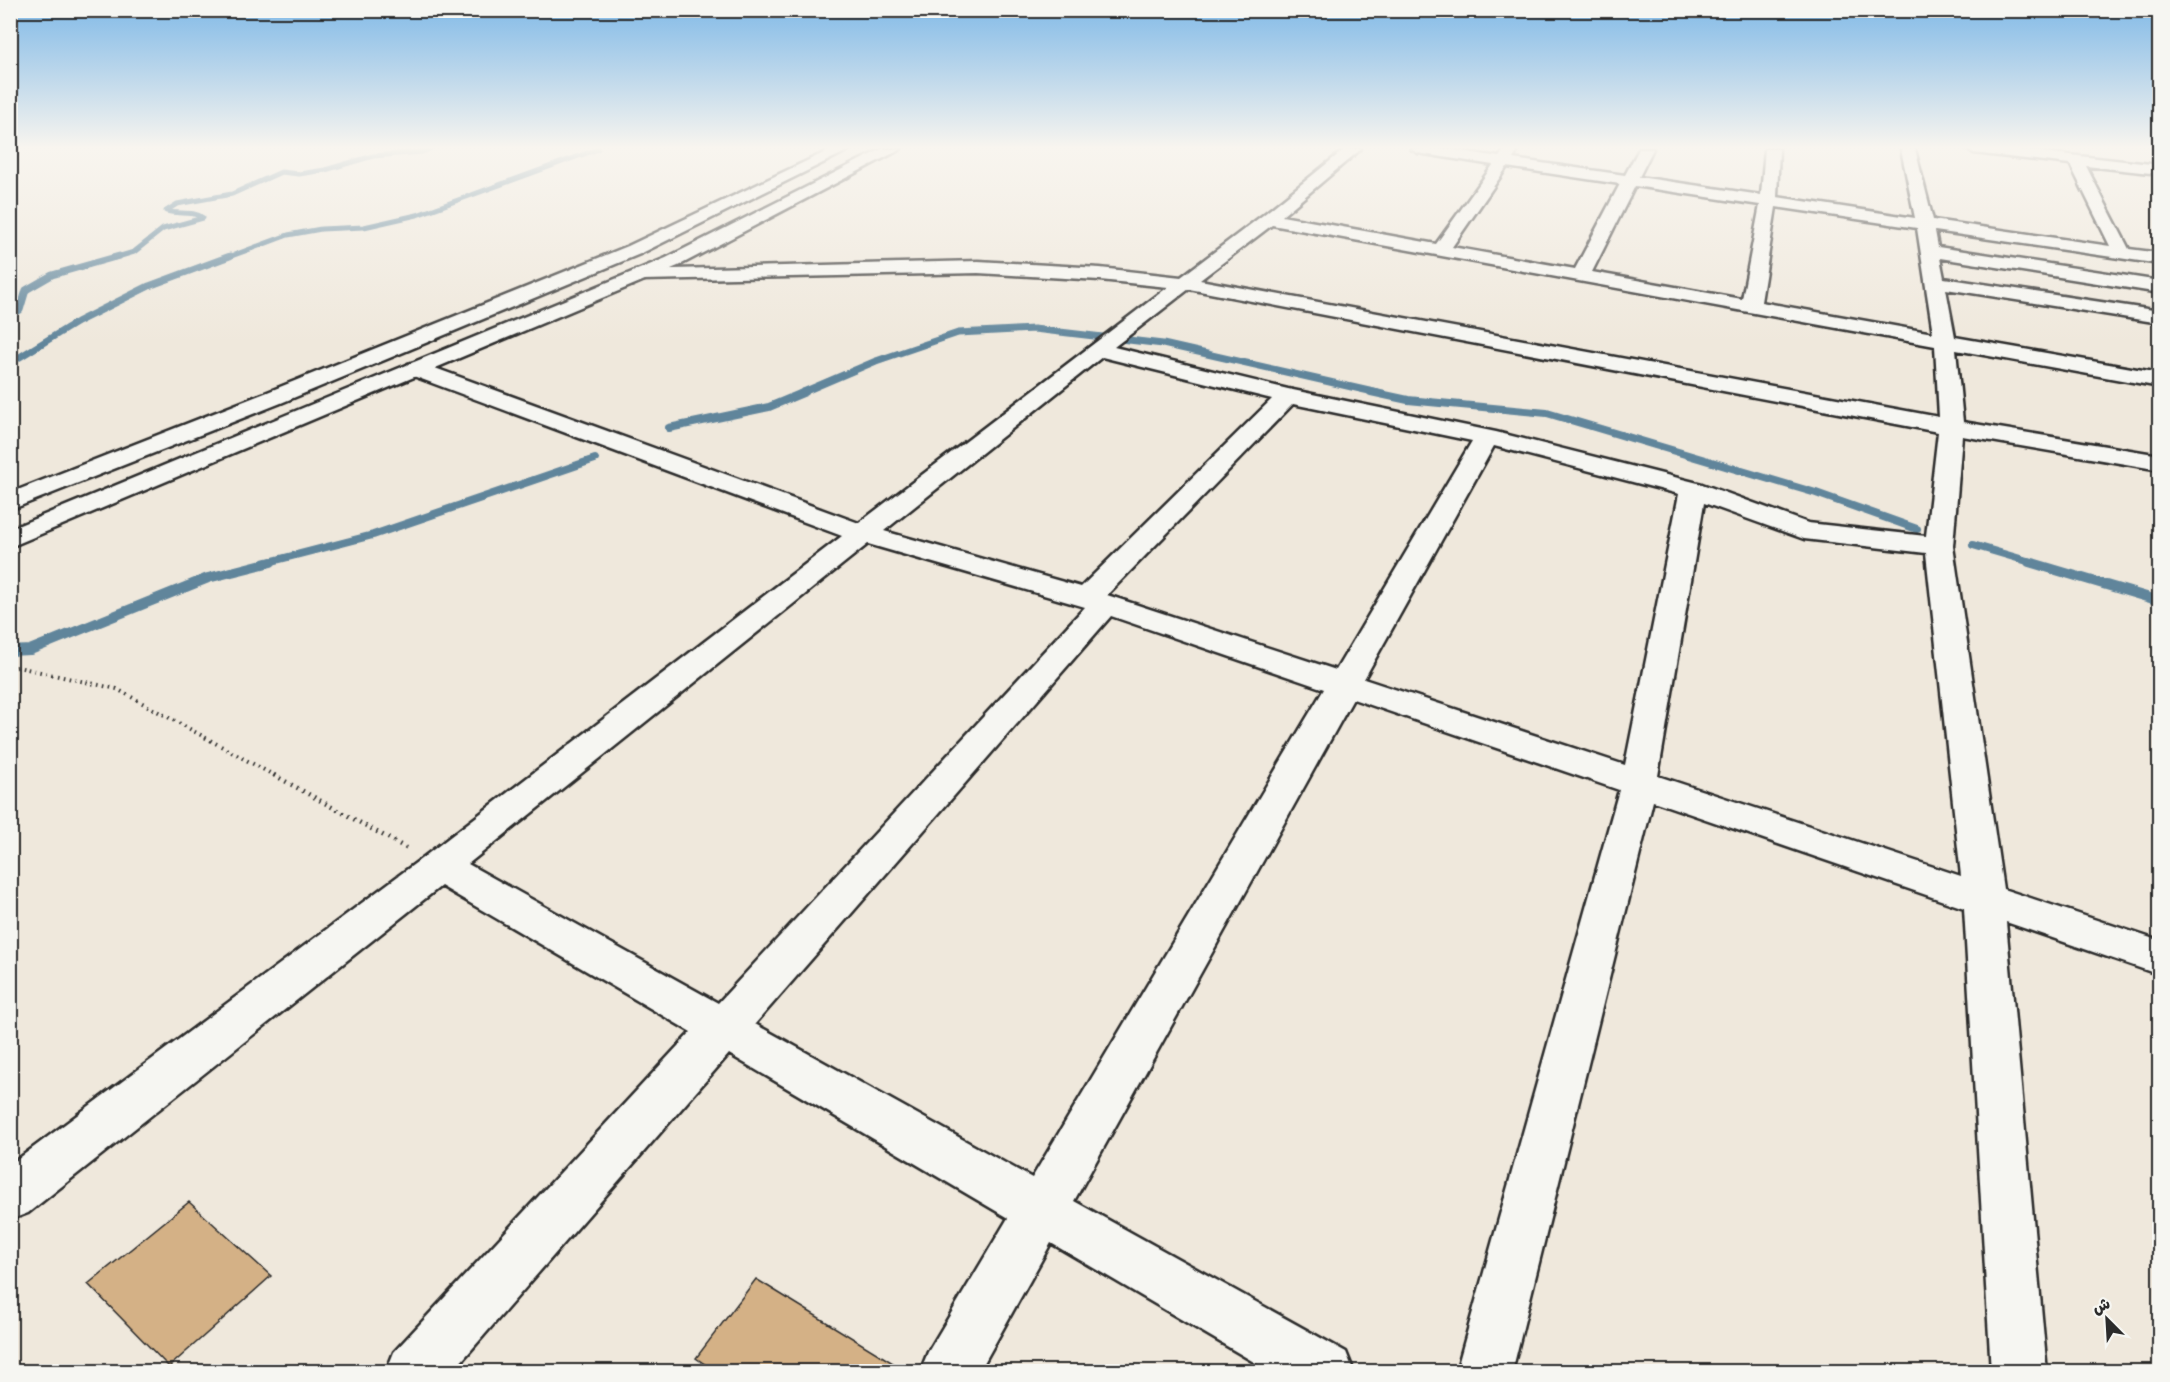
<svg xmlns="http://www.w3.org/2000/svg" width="2170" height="1382" viewBox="0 0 2170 1382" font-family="Caveat,'Playpen Sans Arabic',sans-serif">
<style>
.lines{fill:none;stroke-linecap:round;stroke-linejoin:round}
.stream-far3{stroke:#61859b;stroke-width:5}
.stream-far2{stroke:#61859b;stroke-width:7}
.stream-far1{stroke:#61859b;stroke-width:8}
.stream{stroke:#61859b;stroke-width:10}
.building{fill:#d4b186;stroke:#2b2b2b;stroke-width:1.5}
.minor-casing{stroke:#2b2b2b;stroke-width:5}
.major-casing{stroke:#2b2b2b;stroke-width:5}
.path-far1{stroke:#2b2b2b;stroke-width:4;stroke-dasharray:1.5 4.5;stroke-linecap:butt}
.path{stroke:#2b2b2b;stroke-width:4.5;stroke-dasharray:1.5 5;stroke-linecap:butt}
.minor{fill:#f6f6f2;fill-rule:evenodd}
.major{fill:#f6f6f2;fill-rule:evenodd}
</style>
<rect width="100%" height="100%" fill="#efe8dc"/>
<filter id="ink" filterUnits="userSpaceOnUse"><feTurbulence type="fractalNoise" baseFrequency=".0167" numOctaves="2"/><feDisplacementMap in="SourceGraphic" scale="12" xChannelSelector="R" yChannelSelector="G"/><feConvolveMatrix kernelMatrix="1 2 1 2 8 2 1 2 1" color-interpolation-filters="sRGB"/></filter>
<g filter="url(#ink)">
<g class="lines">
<!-- stream-far3 -->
<g class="stream-far3">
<path d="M114,258L134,252L163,229L203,218C193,210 178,215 166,211L177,204L232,194L281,172L299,174L325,170L373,156L422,152L430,149"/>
<polyline points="226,258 288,235 321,229 364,227 417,215 598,149"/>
</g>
<!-- stream-far2 -->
<g class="stream-far2">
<polyline points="10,315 20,310 26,290 52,275 119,256"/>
<polyline points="10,363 77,322 149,286 230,256"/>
<polyline points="801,393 876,361 958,333 1034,329 1163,344 1378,393"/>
</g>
<!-- stream-far1 -->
<g class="stream-far1">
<polyline points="1371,392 1408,400 1547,413 1816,493 1917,529"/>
<polyline points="669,428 769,407 805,392"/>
<polyline points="1973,545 2034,563"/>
<polyline points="265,563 373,535 595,459"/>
</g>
<!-- stream -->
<g class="stream">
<polyline points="2029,562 2160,601"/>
<polyline points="10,651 30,650 208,578 271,562"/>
</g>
</g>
<!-- building -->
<g class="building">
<polygon points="189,1202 271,1276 169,1367 88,1284"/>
<polygon points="756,1279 906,1371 715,1371 696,1358"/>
</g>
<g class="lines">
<defs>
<path id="minor" d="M1345,149H1361L1282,216L1436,244L1493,165L1418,153L1411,149H1449L1499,157L1505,149H1519L1513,159L1625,175L1639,149H1653L1639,177L1761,195L1765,149H1779L1777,197L1915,218L1901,149H1915L1933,220L2110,246L2070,164L1974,153L1967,149H2015L2160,165V174L2086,166L2129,249L2160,253V264L1935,231L1938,247L2160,281V293L1940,258L1944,278L2160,311V323L1946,289L1955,337L2160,373V387L1956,350L1963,422L2160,455V470L1962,436L1953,546L2003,889L2160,941V975L2006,922L2047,1372H1991L1964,908L1653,801L1512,1372H1456L1619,790L1353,699L1074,1201L1346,1352L1354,1372H1271L1051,1243L979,1372H920L928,1352L1008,1218L729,1054L452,1372H386L394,1352L691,1032L441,886L28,1213L10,1220V1165L425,856L842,536L408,374L405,369L408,364L416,362L424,364L859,523L1168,287L1100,280L978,273L642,280L635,278L633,274L635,270L978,261L1100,268L1181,277L1263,215ZM1507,167L1620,184L1575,269L1452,247ZM1635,186L1760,205L1742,299L1592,272ZM1776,207L1917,228L1933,333L1761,302ZM1272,225L1935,346L1939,417L1200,280ZM1189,289L1938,432L1926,536L1808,523L1702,484L1496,432L1288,389L1114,347ZM1102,357L1272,399L1081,587L884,531ZM1293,404L1472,441L1336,670L1107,595ZM1494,446L1679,494L1625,765L1364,679ZM1704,503L1804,539L1926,553L1961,876L1658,776ZM868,544L1085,607L718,1003L468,864ZM1111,616L1324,689L1032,1178L755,1024Z"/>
<g id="major">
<polygon points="832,149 851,149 640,254 281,403 10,510 10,493 265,393 628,246"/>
<polygon points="882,149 901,149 678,266 10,547 10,529 666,258"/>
</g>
</defs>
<!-- minor casing -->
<use href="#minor" class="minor-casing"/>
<!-- major casing -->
<use href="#major" class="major-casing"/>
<!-- path-far1 -->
<polyline class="path-far1" points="10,668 18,667 117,689 277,777"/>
<!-- path -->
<polyline class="path" points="274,775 406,848"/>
<!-- minor -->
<use href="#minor" class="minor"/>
<!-- major -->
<use href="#major" class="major"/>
</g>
</g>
<!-- sky -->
<linearGradient id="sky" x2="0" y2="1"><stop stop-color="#80b9e7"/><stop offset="0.43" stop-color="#f8f5ef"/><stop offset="1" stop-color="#f8f5ef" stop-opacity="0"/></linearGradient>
<rect width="2170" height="343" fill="url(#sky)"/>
<!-- margin -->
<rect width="2170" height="1382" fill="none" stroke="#f6f6f2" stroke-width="36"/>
<rect x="18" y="18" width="2134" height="1346" fill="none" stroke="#2b2b2b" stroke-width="2" filter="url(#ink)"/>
<!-- north arrow -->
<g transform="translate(2107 1319) rotate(336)" stroke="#f6f6f2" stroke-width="4.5" paint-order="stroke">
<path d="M0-4.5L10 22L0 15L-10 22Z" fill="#2b2b2b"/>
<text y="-9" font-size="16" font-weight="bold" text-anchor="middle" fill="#2b2b2b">ش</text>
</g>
</svg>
